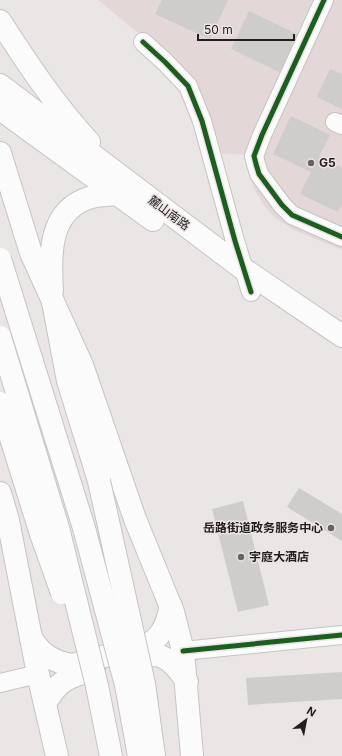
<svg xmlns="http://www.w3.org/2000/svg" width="342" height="756" viewBox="0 0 342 756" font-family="Inter,'Noto Sans SC',sans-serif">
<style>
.built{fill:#e3d7d7}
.building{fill:#cfcccc}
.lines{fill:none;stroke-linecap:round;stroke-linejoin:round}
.minor-casing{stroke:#c7c3c3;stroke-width:20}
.major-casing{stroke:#c7c3c3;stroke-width:24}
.highway-casing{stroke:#c7c3c3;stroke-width:24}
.minor{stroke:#fcfbfb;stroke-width:18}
.major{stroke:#fcfbfb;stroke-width:22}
.highway{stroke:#fcfbfb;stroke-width:22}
.highway-bridge-casing{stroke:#c7c3c3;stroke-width:24;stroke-linecap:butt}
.highway-bridge{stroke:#fcfbfb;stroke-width:22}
.cycleway-casing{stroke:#ece4e4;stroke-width:8}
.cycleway{stroke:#1b5e20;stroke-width:5}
.poi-dot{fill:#676464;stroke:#ece4e4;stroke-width:1.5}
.labels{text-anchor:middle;stroke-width:3;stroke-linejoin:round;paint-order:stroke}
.poi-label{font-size:12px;font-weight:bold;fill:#211e1e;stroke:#ece4e4;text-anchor:start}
.street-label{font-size:12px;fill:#211e1e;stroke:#ece4e4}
</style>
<rect width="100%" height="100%" fill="#eae6e6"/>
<!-- built -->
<polygon class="built" points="98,0 342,0 342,250 294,230 274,217 263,204 253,186 244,155 219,153 214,129 203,104 172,61"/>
<!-- building -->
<g class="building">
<polygon points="162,0 228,0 210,39 155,14"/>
<polygon points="249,11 301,36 283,74 231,49"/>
<polygon points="330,69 342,74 342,109 317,97"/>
<polygon points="291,116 330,135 319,157 342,168 342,204 338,212 300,194 311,172 273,154"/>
<polygon points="299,488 342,514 342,541 287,507"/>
<polygon points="243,501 269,605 238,612 212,509"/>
<polygon points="342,672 342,699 248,705 246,678"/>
</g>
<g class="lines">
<defs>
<g id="minor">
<polyline points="324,0 262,135 254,156 256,164 259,174 282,205 292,215 342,237"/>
<polyline points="143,42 165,62 188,86 202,121 235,241 251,292"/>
<polyline points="335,122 342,125"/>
<polyline points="183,651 342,635"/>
<polyline points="0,683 38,674"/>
</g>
<g id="major">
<path d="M0,21C27,63 55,105 89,142"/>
<polyline points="0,85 242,268 342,336"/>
<polyline points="0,109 153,220"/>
<polyline points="0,153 31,253 82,365 135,519 173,612 183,651 192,756"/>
<path d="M52,291C50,254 48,209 92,197C100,195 109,195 117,194"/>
<polyline points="0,493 8,520 38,674 57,756"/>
<path d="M31,638C41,654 53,662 72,665L149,644C164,634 167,623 171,606"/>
<path d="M130,661C137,659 145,656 152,655C167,654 180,671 187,682"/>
<path d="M45,704C58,680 69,676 94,670"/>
</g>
<g id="highway">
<polyline points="53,302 68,381 99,481"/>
<polyline points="144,684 154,756"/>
<polyline points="126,685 139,756"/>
<polyline points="97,686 111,756"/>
</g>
</defs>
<!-- minor casing -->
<use href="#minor" class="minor-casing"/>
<!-- major casing -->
<use href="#major" class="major-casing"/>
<!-- highway casing -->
<use href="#highway" class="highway-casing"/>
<!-- minor -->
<use href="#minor" class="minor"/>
<!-- major -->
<use href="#major" class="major"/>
<!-- highway -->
<use href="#highway" class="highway"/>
<defs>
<g id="highway-bridge">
<polyline points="0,259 84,528 126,685"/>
<polyline points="0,337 58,528 97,686"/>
<polyline points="0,403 41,534 62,593"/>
<polyline points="99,481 144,684"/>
</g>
</defs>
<!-- highway-bridge casing -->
<use href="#highway-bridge" class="highway-bridge-casing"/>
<!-- highway-bridge -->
<use href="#highway-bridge" class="highway-bridge"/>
<defs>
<g id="cycleway">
<polyline points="324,0 262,135 254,156 256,164 259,174 282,205 292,215 342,237"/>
<polyline points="143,42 165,62 188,86 202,121 235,241 251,292"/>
<polyline points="183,651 342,635"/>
</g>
</defs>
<!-- cycleway casing -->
<use href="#cycleway" class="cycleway-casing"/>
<!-- cycleway -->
<use href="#cycleway" class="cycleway"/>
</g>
<!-- markers -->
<g class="poi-dot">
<circle cx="311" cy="163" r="4"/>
<circle cx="331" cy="528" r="4"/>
<circle cx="241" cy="557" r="4"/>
</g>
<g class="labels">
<!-- poi labels -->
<g class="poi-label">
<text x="319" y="167">G5</text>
<text x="323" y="532" text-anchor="end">岳路街道政务服务中心</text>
<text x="249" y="561">宇庭大酒店</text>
</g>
<!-- street labels -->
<g class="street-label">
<text transform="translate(169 213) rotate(37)" y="4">麓山南路</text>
</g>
</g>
<!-- north arrow -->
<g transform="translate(306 720) rotate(32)" stroke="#ece4e4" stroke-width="3" paint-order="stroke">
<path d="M0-3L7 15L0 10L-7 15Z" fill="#211e1e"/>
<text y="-6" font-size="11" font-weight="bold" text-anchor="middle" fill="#211e1e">N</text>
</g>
<!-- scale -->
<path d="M198 34v6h96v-6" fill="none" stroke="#211e1e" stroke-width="2"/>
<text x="204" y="34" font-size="12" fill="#211e1e" stroke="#ece4e4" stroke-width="3" paint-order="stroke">50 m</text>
</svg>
